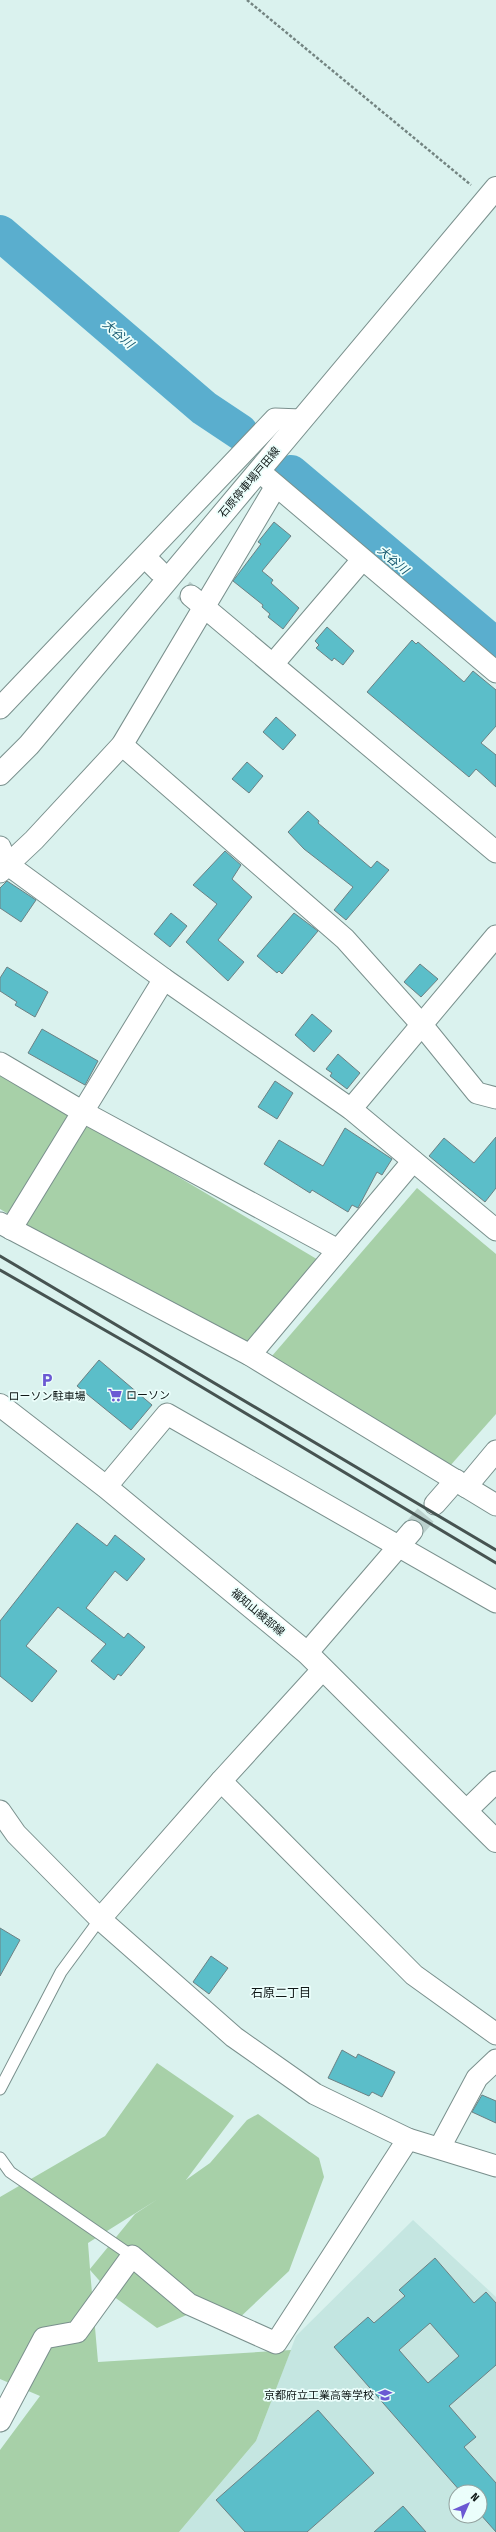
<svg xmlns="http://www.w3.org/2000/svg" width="496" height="2532" viewBox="0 0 496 2532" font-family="'Fira Sans Condensed','Noto Sans JP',sans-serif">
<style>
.built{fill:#c5e6e1;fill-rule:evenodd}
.green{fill:#a7d0a8;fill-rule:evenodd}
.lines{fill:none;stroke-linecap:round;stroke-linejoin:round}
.river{stroke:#5aaece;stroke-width:36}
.building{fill:#5bbec9;stroke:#6c8184;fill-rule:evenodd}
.street-tunnel{stroke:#bbd1ce;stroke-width:21;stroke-dasharray:21 10;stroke-linecap:butt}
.lane-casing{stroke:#7a908d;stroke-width:13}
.street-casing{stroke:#7a908d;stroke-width:23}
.secondary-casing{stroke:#7a908d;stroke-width:24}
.primary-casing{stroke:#7a908d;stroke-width:24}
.path{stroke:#738481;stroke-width:2.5;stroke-dasharray:3 2;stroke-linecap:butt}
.lane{stroke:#fff;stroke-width:11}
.street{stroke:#fff;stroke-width:21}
.secondary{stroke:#fff;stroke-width:22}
.primary{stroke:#fff;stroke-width:22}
.rail{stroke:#465351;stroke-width:3}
.labels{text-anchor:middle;stroke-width:3.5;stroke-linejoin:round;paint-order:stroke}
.street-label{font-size:11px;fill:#0e1716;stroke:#ebfefb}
.poi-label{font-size:11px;fill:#0e1716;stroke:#ebfefb;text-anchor:start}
.water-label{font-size:12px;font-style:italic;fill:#185b72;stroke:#ebfefb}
.neighbourhood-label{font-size:12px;fill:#0e1716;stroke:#ebfefb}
</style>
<rect width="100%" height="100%" fill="#daf2ee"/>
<!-- built -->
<path class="built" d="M413,2220L496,2297V2532H179L256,2441L296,2336ZM456,2492H480V2516H456Z"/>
<!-- green -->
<g class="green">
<polygon points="0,1071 320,1261 244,1355 0,1209"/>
<polygon points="417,1188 496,1254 496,1414 449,1467 272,1356"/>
<path d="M157,2063L234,2116L186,2180L210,2163L247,2120L258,2114L319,2158L324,2177L289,2271L235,2322L191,2313L157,2328L113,2296L90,2270L98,2362L291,2350L256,2441L179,2532H0V2450L40,2396L0,2379V2197L105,2136ZM158,2199L135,2214L90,2269L88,2243Z"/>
</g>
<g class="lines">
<!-- river -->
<g class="river">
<polyline points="0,233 204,408 240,432"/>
<polyline points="291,473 496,646"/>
</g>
</g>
<!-- building -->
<g class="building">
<polygon points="274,522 291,536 262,571 273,580 271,583 299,608 283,629 268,617 270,614 262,607 263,605 233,581 261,544 258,542"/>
<polygon points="327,627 354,651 343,665 334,658 332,661 316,648 319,645 315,641"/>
<polygon points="412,640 416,644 418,642 464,682 473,671 496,690 496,726 481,743 496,755 496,787 476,769 469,777 367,692"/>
<polygon points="276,717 296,735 283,750 263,732"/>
<polygon points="247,762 263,776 249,793 232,779"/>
<polygon points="308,811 319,821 318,823 371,868 377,861 389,870 346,920 334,910 353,887 304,849 288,832"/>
<polygon points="225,851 241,865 232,879 252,897 218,940 244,962 228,981 186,942 217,904 193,885"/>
<polygon points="7,881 36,900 21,922 0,908 0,888"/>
<polygon points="171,913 187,926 170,947 154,934"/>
<polygon points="294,913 318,931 282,974 279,971 277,973 257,956"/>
<polygon points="420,964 438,979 421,997 404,982"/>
<polygon points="7,967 48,992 35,1017 15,1005 17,1002 0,991 0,978"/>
<polygon points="312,1014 332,1031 314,1052 295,1035"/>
<polygon points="42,1029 98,1061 85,1085 28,1053"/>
<polygon points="338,1054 360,1073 347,1089 330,1076 332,1073 326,1069"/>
<polygon points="275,1081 293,1093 277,1119 258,1107"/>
<polygon points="345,1128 392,1159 382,1175 377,1172 358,1208 352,1205 348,1212 312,1190 310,1193 264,1164 279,1140 323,1166"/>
<polygon points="496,1137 496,1188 485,1202 429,1156 444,1138 474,1163"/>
<polygon points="99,1360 152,1405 131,1430 77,1386"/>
<polygon points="77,1523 107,1546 115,1535 145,1559 127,1581 115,1571 86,1608 124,1638 128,1633 145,1647 121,1676 118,1674 114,1680 91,1661 106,1644 58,1607 26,1646 57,1671 32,1702 0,1676 0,1621"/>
<polygon points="0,1928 20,1940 0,1976"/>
<polygon points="211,1956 228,1968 209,1994 193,1982"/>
<polygon points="342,2050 356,2058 358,2054 395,2072 382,2097 372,2092 369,2096 328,2078"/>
<polygon points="482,2095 496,2101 496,2123 472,2112"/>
<path d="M435,2258L474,2303L486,2292L496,2303V2365L449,2406L476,2437L464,2447L496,2483V2532L480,2514V2492H461L334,2347L368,2317L374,2323L405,2296L399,2290ZM430,2323L459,2356L428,2383L399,2350Z"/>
<polygon points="318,2410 374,2473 307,2532 245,2532 216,2500"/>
<polygon points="403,2506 426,2532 374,2532"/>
</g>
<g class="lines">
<!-- street-tunnel -->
<g class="street-tunnel">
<polyline points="159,571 191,596"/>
<polyline points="412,1531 435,1504"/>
</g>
<defs>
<g id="lane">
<polyline points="0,2089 61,1972 100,1919"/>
<polyline points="0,2158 10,2172 132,2256"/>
</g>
<g id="street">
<polyline points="266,477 496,672"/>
<polyline points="145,557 159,571"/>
<polyline points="191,596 496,852"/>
<polyline points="273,664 362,560"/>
<polyline points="0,708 275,419 301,420"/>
<polyline points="122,745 345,939 422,1025 477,1093 496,1098"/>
<polyline points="0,847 7,864 164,979 351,1109 496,1230"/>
<polyline points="0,872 34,840 122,745 276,486"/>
<polyline points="0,1063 83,1112 338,1250"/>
<polyline points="351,1109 496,936"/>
<polyline points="0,1223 250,1355 496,1505"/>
<polyline points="11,1229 164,979"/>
<polyline points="250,1355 413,1161"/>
<polyline points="106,1487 167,1414 496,1602"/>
<polyline points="466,1487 496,1451"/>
<polyline points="435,1504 456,1480"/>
<polyline points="307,1653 412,1531"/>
<polyline points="221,1781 414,1975 496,2034"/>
<polyline points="0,1811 16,1834 100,1919 234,2037 315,2094 408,2139 496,2166"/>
<polyline points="466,1811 496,1782"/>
<polyline points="100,1919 221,1781 323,1669"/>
<polyline points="440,2147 477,2078 496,2060"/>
<polyline points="0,2421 44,2338 77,2332 132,2256 189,2304 276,2343 408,2139"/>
</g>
<polyline id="secondary" points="0,774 29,745 496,188"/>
<polyline id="primary" points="0,1405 106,1487 307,1653 496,1841"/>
</defs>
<!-- lane casing -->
<use href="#lane" class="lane-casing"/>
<!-- street casing -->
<use href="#street" class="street-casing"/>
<!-- secondary casing -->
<use href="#secondary" class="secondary-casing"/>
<!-- primary casing -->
<use href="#primary" class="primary-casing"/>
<!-- path -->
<polyline class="path" points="247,0 471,185"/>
<!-- lane -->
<use href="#lane" class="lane"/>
<!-- street -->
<use href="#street" class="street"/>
<!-- secondary -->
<use href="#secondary" class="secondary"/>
<!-- primary -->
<use href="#primary" class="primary"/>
<!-- rail -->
<g class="rail">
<polyline points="0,1256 496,1550"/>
<polyline points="0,1270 143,1352 496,1563"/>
</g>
</g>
<!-- icons -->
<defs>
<symbol id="parking-bare" viewBox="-9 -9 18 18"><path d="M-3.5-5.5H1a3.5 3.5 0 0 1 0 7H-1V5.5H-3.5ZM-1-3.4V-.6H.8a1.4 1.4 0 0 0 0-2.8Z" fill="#6b59d3" stroke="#ebfefb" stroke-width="2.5" paint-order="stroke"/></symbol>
<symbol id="supermarket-bare" viewBox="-9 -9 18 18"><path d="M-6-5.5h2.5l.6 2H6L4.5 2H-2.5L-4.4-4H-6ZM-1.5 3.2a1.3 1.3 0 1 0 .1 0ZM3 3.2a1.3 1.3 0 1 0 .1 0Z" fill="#6b59d3" stroke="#ebfefb" stroke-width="2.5" paint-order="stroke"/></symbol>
<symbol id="school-bare" viewBox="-9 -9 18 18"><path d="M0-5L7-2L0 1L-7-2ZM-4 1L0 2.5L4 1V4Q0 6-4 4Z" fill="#6b59d3" stroke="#ebfefb" stroke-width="2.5" paint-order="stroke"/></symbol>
</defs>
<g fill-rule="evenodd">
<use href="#parking-bare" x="37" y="1370" width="20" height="20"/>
<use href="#supermarket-bare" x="105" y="1385" width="20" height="20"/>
<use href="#school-bare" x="375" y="2385" width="20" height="20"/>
</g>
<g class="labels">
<!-- street labels -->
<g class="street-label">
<text transform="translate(249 482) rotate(-50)" y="4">石原停車場戸田線</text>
<text transform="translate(258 1612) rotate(40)" y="4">福知山綾部線</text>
</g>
<!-- poi labels -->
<g class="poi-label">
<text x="126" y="1399">ローソン</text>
<text x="47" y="1400" text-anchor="middle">ローソン駐車場</text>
<text x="374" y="2399" text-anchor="end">京都府立工業高等学校</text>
</g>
<!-- water labels -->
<g class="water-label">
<text transform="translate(118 334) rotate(41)" y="4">大谷川</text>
<text transform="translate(393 560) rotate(40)" y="4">大谷川</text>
</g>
<!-- neighbourhood labels -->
<g class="neighbourhood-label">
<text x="281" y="1997">石原二丁目</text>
</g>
</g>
<!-- north arrow -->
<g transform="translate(468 2504) rotate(45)"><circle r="19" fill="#ebfefb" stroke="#93a29f"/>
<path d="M0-3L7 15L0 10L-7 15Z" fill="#6b59d3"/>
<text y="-6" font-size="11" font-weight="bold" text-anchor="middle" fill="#0e1716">N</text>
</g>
</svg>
